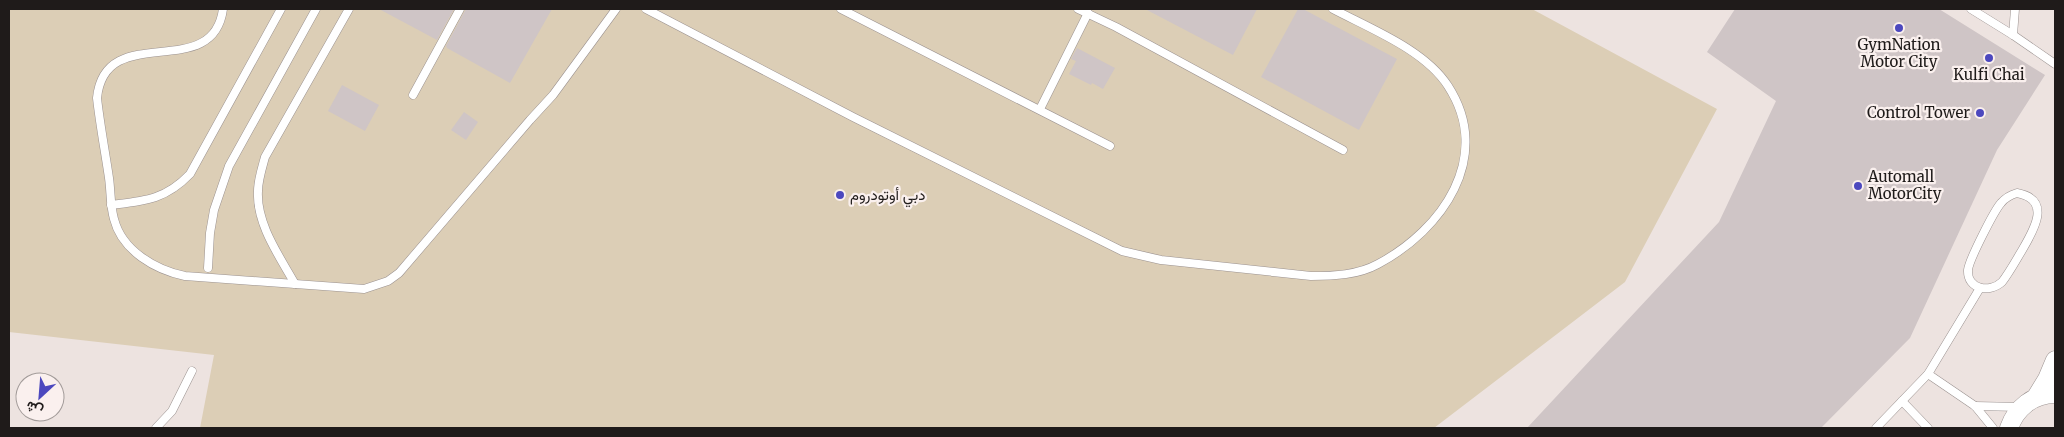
<svg xmlns="http://www.w3.org/2000/svg" width="2064" height="437" viewBox="0 0 2064 437" font-family="Merriweather,Vazirmatn,serif">
<style>
.green{fill:#dcceb6}
.building{fill:#cfc5c6}
.lines{fill:none;stroke-linecap:round;stroke-linejoin:round}
.service-casing{stroke:#9b9290;stroke-width:9}
.tertiary-casing{stroke:#9b9290;stroke-width:19}
.service{stroke:#fff;stroke-width:8}
.tertiary{stroke:#fff;stroke-width:18}
.poi-dot{fill:#4c48be;stroke:#faf0ee;stroke-width:2}
.labels{text-anchor:middle;stroke-width:4.5;stroke-linejoin:round;paint-order:stroke}
.poi-label{font-size:15px;fill:#1f1b1a;stroke:#faf0ee}
</style>
<rect width="100%" height="100%" fill="#ede3e0"/>
<!-- green -->
<polygon class="green" points="9,9 1532,9 1717,109 1625,282 1434,428 200,428 214,355 9,332"/>
<!-- building -->
<g class="building">
<polygon points="379,9 454,9 437,40"/>
<polygon points="466,9 552,9 510,83 447,48 446,46"/>
<polygon points="1145,9 1257,9 1233,55"/>
<polygon points="1298,9 1303,9 1397,59 1359,130 1261,77"/>
<polygon points="1735,9 1939,9 2045,75 1997,150 1910,338 1821,428 1527,428 1719,222 1776,101 1707,52"/>
<polygon points="1077,48 1115,68 1103,89 1092,83 1091,85 1069,74 1076,61 1071,59"/>
<polygon points="342,85 379,105 365,131 328,111"/>
<polygon points="464,112 478,122 466,140 451,130"/>
</g>
<g class="lines">
<defs>
<g id="service">
<path d="M223,9C213,84 105,19 97,98C100,125 105,151 109,178C111,192 110,205 114,219C122,251 156,270 185,276L364,289L388,281L399,273L530,120L553,95L616,9"/>
<path d="M646,9L853,117L1122,251L1161,260L1311,276C1334,276 1358,275 1378,264C1442,230 1494,157 1448,86C1425,50 1371,29 1333,9"/>
<polyline points="841,9 1110,146"/>
<polyline points="1078,9 1116,27 1343,150"/>
<polyline points="1971,9 2013,35 2055,64"/>
<polyline points="2013,35 2015,9"/>
<polyline points="413,95 460,9"/>
<polyline points="1040,109 1088,13"/>
<path d="M2017,193C2054,200 2032,233 2021,252C2015,262 2009,273 2002,282C1990,293 1967,290 1968,270C1969,260 1994,211 2001,203C2006,197 2010,195 2017,193Z"/>
<path d="M111,205C144,201 165,200 190,174L281,9"/>
<polyline points="208,268 210,233 214,210 229,166 316,9"/>
<path d="M295,284C280,257 256,224 258,191C258,180 262,168 265,157L349,9"/>
<polyline points="1928,374 1975,406 1993,428"/>
<polyline points="1902,401 1928,428"/>
<polyline points="1975,406 2020,407"/>
<polyline points="156,428 172,411 192,371"/>
<polyline points="1876,428 1928,374 1980,288"/>
</g>
<g id="tertiary">
<polyline points="2036,397 2047,379 2055,360"/>
<path d="M2009,428C2016,408 2033,394 2055,394"/>
</g>
</defs>
<!-- service casing -->
<use href="#service" class="service-casing"/>
<!-- tertiary casing -->
<use href="#tertiary" class="tertiary-casing"/>
<!-- service -->
<use href="#service" class="service"/>
<!-- tertiary -->
<use href="#tertiary" class="tertiary"/>
</g>
<!-- markers -->
<g class="poi-dot">
<circle cx="1899" cy="28" r="5"/>
<circle cx="1989" cy="58" r="5"/>
<circle cx="1980" cy="113" r="5"/>
<circle cx="1858" cy="186" r="5"/>
<circle cx="840" cy="195" r="5"/>
</g>
<g class="labels">
<!-- poi labels -->
<g class="poi-label">
<text x="1899" y="50">GymNation<tspan x="1899" dy="17">Motor City</tspan></text>
<text x="1989" y="80">Kulfi Chai</text>
<text x="1970" y="118" text-anchor="end">Control Tower</text>
<text x="1868" y="182" text-anchor="start">Automall<tspan x="1868" dy="17">MotorCity</tspan></text>
<text x="850" y="200" text-anchor="start">دبي أوتودروم</text>
</g>
</g>
<!-- border -->
<rect width="2064" height="437" fill="none" stroke="#1f1b1a" stroke-width="20"/>
<!-- north arrow -->
<g transform="translate(40 397) rotate(206)"><circle r="24" fill="#faf0ee" stroke="#a29b99"/>
<path d="M0-4L9 19L0 12L-9 19Z" fill="#4c48be"/>
<text y="-8" font-size="14" font-weight="bold" text-anchor="middle" fill="#1f1b1a">ش</text>
</g>
</svg>
